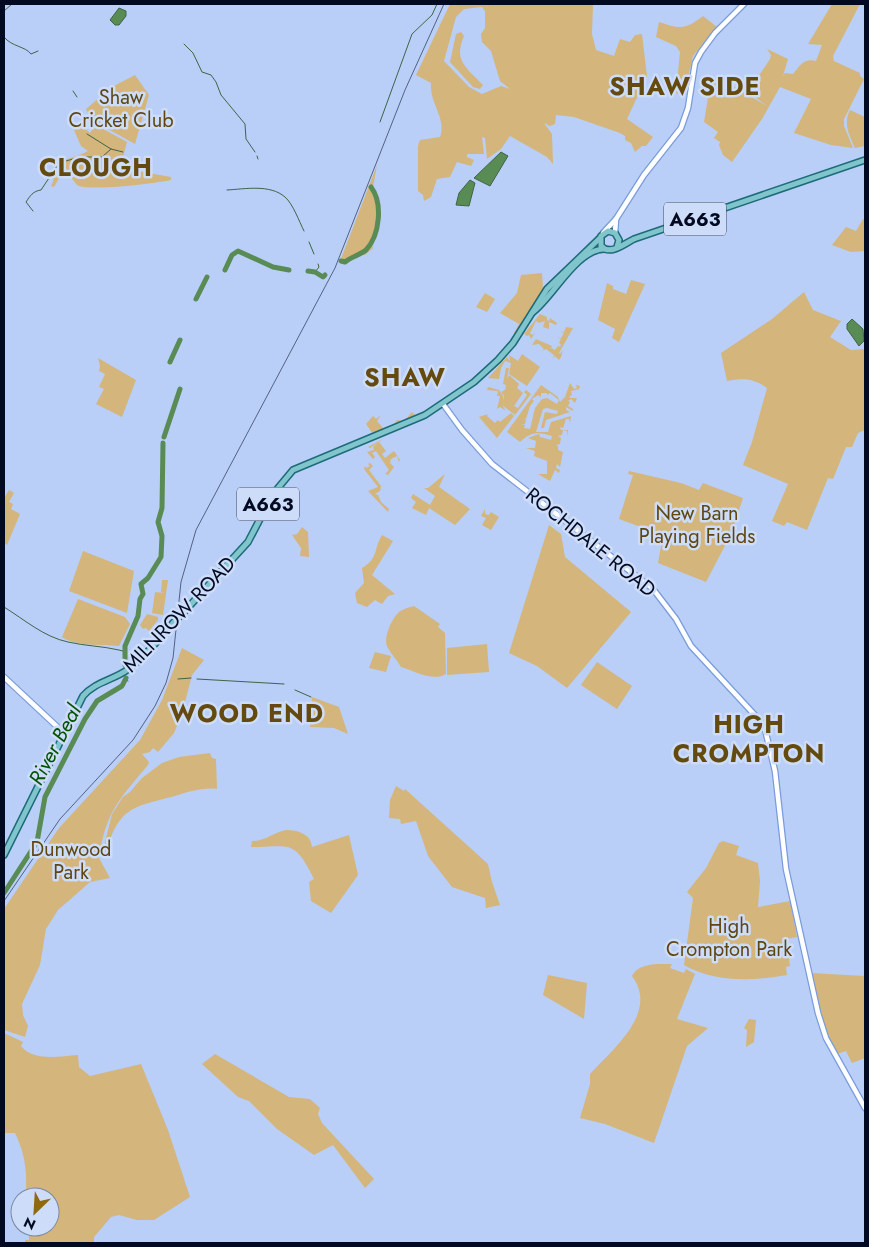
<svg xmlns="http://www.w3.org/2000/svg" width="869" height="1247" viewBox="0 0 869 1247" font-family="Jost,sans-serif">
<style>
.green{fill:#d4b57b;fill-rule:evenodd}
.water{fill:#598b54;stroke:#3f6445}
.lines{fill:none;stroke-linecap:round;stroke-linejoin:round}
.stream{stroke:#3f6445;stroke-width:1}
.river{stroke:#598b54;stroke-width:5}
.secondary-casing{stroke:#799cdc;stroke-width:7}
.primary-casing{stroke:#1d6b79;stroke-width:8}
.secondary{stroke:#fff;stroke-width:4.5}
.primary{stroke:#80c5cb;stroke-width:5}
.tram{stroke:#546281;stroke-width:1}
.primary-bridge-casing{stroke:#1d6b79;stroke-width:8;stroke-linecap:butt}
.primary-bridge{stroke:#80c5cb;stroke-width:5}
.labels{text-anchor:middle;stroke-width:5;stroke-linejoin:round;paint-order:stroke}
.shield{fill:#cddcf8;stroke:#3f4962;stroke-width:1}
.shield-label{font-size:19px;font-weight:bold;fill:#020a21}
.park-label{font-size:20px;fill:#5f460f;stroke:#cddcf8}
.street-label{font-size:20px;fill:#020a21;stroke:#cddcf8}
.water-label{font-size:21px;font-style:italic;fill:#035202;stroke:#cddcf8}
.district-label{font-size:25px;font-weight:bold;letter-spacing:1px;fill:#654a10;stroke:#cddcf8}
</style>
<rect width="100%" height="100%" fill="#b9cff8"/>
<!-- green -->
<g class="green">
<path d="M450,4H593L592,34L596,50L614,56L620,39L630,42L635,35L642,34L647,76L627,119L653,137L646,146H642L635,152L631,143L625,140V136L620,133L574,117L556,115L555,124L550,126L544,123L552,134L553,164L547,157L510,136L501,149L487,159L485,138L482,137L484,154H467V157L474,160L471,166L457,162L450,177L437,179L431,197L424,201L423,195L418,191V146L420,140L440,137C447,118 429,103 431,83L416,75ZM482,7L485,11V28L481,34L482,42L491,51L500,81L510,89L501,86L482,94L469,87L444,61L456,17L464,9Z"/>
<path d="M832,4H860L833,56L834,61L860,73V76L864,79L844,119V126L853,148L831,145L794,133L811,99L780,87L762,119L732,162L723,155L719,145L720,142L714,138L718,132L704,122L711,79L733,86L767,106L748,92L770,59L771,55L767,49L788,59L783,76L785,73L793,74C800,65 805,58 816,61L822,45L808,44Z"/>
<path d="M703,16L717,27L693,56L684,95L676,93L680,52L676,46L656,37L659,22C680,29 685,30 703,16Z"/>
<path d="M461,32L464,36C453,61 467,68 483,85L480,89L473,87L450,62L456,34Z"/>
<polygon points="135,75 149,95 135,144 92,120 86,109 112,87"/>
<path d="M850,110L865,117V146L855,148C849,134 843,124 850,110Z"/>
<path d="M96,125L127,142L120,168L171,177V180C158,183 89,192 77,185C76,184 71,177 68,174L62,173L54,187L51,186L54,179L49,175C66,153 68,162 88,151L81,146L74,130L82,126L90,133Z"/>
<path d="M377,165L373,187C379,196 379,213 377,224C376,232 369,240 373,248L365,255L361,252L347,261L341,259Z"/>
<polygon points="863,219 865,220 865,251 851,252 832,245 846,227 856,231"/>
<polygon points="542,273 543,289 515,334 514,333 519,324 500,313 517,293 521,275"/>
<polygon points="631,280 645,284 619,342 612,338 615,329 598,320 607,283 613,286 613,289 626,294"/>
<path d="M804,292L813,310L841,321L830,337L851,350L865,349V430L858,433L852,447H846L833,479L828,478L807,530L787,522L784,526L772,521L788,484L743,465L752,442L767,388C753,378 743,378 727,381L721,353L772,319Z"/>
<polygon points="485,293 495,299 487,312 476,307"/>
<polygon points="540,314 547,317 547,320 549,321 550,318 557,323 556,325 549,322 549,329 543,327 545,321 539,323 536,321 530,333 532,335 535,333 531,339 529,335 527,336 524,334"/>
<polygon points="566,327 573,328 559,353 560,354 563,350 559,364 561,357 559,360 555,356 553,359 554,355 546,349 542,351 544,349 539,344 532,345 536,339 552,346 551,348 555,350 558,346 561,347 560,345 562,345 559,343 561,339 557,337 561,338 564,333 560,331 564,332"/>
<polygon points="522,354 540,367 527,386 509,374 511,363 505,361 501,368 499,379 488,378 507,357 510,361 509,355 518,361"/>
<polygon points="98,358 136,380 122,417 96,404 104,389 99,387 105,374 99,371 100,366"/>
<polygon points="506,368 509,368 507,379 509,375 519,384 517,388 523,393 514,406 518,408 527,395 524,392 526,390 531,394 515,415 502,405 506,411 500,407 497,409 500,396 497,396 498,391 487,390 488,387 499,390 503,396 503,401 504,396 501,392 505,390 506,385 503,384"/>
<path d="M570,383L574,389L577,388L576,385L580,386L579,389L571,391L572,396L570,395V398H577L575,403L571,399L568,401L570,402L568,406L573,409V411L566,407V410L570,412L546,420L544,428H541L545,412L557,414L558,411L547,408L543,409L536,432H548L551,422L571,416L570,423L569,419H566L563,428L560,427L561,430H568L567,437V431L563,430L562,435L558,436L561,438L560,444L556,445L558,446V450L563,452L560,467L557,464L556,468L560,470L559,473L555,470L550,481L538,474H547V461L534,456L535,451L526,448H535L536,441L528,438L539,434L540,437L551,440L552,436C539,432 531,431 520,442L507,432L541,385L558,397L560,402L565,397ZM547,393V395L550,393L559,400L557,404L547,398L542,399L535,408L530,429L524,428L525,425L521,424H525L526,420L524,418L526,419L530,406L534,401L532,399L538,395L541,397V393Z"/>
<polygon points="434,405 421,415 354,442 373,434 366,424 373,416 376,419 381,415 377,421 384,429 393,426 397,420 404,421 412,412 416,416"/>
<polygon points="511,413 514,416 497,438 479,417 488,414 487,416 495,423 498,420 500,422"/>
<polygon points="383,439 379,442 386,451 382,454 385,458 394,451 400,460 399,462 397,456 391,459 390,463 394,467 388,475 385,474 389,470 376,451 372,453 375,457 373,459 367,452 374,450 373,447 379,442 370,448 368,447"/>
<polygon points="370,463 373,466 369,470 381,486 380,491 375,494 378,495 381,502 389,509 388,512 368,491 378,487 364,469 365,466 366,468 370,466 368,464"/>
<polygon points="629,471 681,483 699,490 703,483 743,498 731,534 706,582 658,563 663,535 619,519 633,475 628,474"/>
<polygon points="445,474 439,487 470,509 455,525 429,508 426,515 412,508 416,502 411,498 413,494 430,505 435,496 424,488 428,488"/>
<polygon points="9,490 14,493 9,502 13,504 11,509 20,514 7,545 4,543 4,498"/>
<polygon points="485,509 485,514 489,515 491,512 499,517 491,530 482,525 486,518 481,516"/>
<polygon points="549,525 561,534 565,557 631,612 567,688 537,666 509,653"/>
<polygon points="302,527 308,532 309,557 300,556 301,548 292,535 297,534"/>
<path d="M382,535L393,541L372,575L395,594L388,596L382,604L375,600L367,607L357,603L355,593L364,583L362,568C379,558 373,550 382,535Z"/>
<polygon points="83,551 134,571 127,613 69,591"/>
<polygon points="162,580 168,580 163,615 152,613 155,592 164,593 161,592"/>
<path d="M78,599L125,617L130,624L119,646C101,644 77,647 62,637Z"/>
<path d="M414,606L440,624L438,627L445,633L446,674C432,682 415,671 401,667C397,660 392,655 388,648C382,639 392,618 399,612C403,609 410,607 414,606Z"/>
<polygon points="147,614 158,617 158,620 149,631 146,628 143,629 140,625"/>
<polygon points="487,644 489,672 447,675 447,648"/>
<path d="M182,648L204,660L192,675L182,714L174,733L158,752L153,748L150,752L142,754L149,762L148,765C119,800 106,811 99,858L110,878L90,882L58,910L46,929L40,965L22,1004L23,1015L28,1026L25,1037L4,1030V909L59,828L140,740L162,700Z"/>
<polygon points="375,652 391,656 386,672 369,668"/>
<polygon points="597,662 632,686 617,709 581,685"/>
<polygon points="312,697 339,707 348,734 334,728 310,727"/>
<path d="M210,753L212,758L216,759L217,789C204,787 187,792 175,796C129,808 120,807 104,856L102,854L112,814L123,797L130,792L142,778L162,763L179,757Z"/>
<polygon points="396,786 404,791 405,789 488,864 492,882 500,905 486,908 485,898 452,887 428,856 416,821 401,824 400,819 389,818 390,800"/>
<path d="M286,830C298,830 311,834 312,847L349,835L358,875L331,913L311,901L309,882L314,879C294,838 290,847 251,847L252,841C266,841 272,833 286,830Z"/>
<path d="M723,841L739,846L736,855L758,863L760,881L758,907L790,901L797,937L786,939L790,966L786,967L787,975C752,981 716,983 684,965L693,898L687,892L706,868L719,843Z"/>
<path d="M672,964L670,968L684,973L686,969L695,974L677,1019L708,1028L687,1046L654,1143L605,1124L580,1118L590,1084V1074C614,1048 659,1012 632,976C639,962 659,964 672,964Z"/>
<polygon points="811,973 865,976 865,1058 852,1063 846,1051 837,1054 825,1027"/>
<polygon points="548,975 587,983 584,1019 543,995"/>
<polygon points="749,1019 756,1020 754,1042 746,1047 747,1030 744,1028"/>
<path d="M4,1033L23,1042L21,1046C34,1062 60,1056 78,1055L79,1067L90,1076L141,1064L168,1130L190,1197L154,1220H137L119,1215L111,1217L94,1237V1243H25V1240H29V1233L25,1227H50V1197H26C27,1173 26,1156 15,1133H4Z"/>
<polygon points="215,1054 289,1097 310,1099 320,1108 318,1114 322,1123 374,1179 365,1188 333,1145 314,1155 277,1129 249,1101 238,1097 202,1064"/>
</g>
<!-- water -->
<g class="water">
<polygon points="119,8 126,11 126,16 119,25 115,25 110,20"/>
<polygon points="501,152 508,156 490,186 474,178"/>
<polygon points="470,180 475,183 469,206 456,205 459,193"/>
<polygon points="852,319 863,329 864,341 859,346 847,329 847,324"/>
</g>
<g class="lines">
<!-- stream -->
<g class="stream">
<polyline points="4,11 12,4"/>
<path d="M4,37C12,47 25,46 31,54L38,51"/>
<polyline points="184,44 193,53 202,72 211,75 216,82 221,95 245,124 246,139 255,152"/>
<polyline points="73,91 77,97"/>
<polyline points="380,122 412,34 432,15 437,4"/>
<polyline points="87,134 111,149 123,152"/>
<polyline points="257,156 258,159"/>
<path d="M227,190C245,189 270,184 285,197C293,204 299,221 304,231"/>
<path d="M33,211L26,202C30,196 33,191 41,190L59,163L80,157H102L111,149"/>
<polyline points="309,242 314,254"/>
<polyline points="315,272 319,267 318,264"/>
<path d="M4,607C25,620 44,637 68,642C85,646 102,646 119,650L123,651L126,657"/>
<polyline points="178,679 191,678"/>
<polyline points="197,679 284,684"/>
<polyline points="126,680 128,681"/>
<polyline points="295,690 311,697"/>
</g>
<!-- river -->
<g class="river">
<path d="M341,261L345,262C351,257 360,255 366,250C380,235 383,203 371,187"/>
<polyline points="225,270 232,255 238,251 273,267 289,270"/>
<polyline points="308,271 315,272 323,277 325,275"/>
<polyline points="196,299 207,277"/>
<polyline points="170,362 180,340"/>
<polyline points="164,437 180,389"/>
<polyline points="125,665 125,646 138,616 140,599 143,594 141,584 148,578 161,557 162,536 158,522 162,508 163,443"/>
<polyline points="4,893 37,842 45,797 85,719 97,701 122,686 126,678"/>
</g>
<defs>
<g id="secondary">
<polyline points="603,233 616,219 644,175 681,128 688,108 695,63 701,52 715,33 744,4"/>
<polyline points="615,233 616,219"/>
<polyline points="443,404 462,430 492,464 653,589 676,619 691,646 764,725 775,771 786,869 818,1013 826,1038 865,1108"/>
<polyline points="4,677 65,734"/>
</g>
<g id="primary">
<path d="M617,247L619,240L615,233L608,231L601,236V246C610,256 624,244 634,239L865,160"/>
<path d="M533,312C553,297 576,250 604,249"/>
<polyline points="183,613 248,542 273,494 293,470 425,415 474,382 498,360 513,343 547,289 600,238"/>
<path d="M4,855L83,696C95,682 113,680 127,670C145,658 159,638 174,622"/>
</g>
</defs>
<!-- secondary casing -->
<use href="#secondary" class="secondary-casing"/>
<!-- primary casing -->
<use href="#primary" class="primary-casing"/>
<!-- secondary -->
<use href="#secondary" class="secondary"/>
<!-- primary -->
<use href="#primary" class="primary"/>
<!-- tram -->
<polyline class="tram" points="4,901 60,819 133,740 155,706 166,683 173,658 181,582 196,530 335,268 405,90 444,4"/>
<defs>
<polyline id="primary-bridge" points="174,622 183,613"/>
</defs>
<!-- primary-bridge casing -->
<use href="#primary-bridge" class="primary-bridge-casing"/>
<!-- primary-bridge -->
<use href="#primary-bridge" class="primary-bridge"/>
</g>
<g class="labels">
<!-- shield labels -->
<g class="shield">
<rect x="664" y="202.5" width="62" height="33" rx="4"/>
<rect x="237" y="487.5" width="62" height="33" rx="4"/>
</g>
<g class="shield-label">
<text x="695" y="226">A663</text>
<text x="268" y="511">A663</text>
</g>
<!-- park labels -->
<g class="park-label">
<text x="121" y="104">Shaw<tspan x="121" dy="23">Cricket Club</tspan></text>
<text x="697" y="520">New Barn<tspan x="697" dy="23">Playing Fields</tspan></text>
<text x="71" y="856">Dunwood<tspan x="71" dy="23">Park</tspan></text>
<text x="729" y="933">High<tspan x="729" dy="23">Crompton Park</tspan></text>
</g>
<!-- street labels -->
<g class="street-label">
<text transform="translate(591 542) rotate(39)" y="7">ROCHDALE ROAD</text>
<text transform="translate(179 614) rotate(-46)" y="7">MILNROW ROAD</text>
</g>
<!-- water labels -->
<g class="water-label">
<text transform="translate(55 745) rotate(-62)" y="7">River Beal</text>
</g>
<!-- district labels -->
<g class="district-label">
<text x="685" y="95">SHAW SIDE</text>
<text x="96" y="176">CLOUGH</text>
<text x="405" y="386">SHAW</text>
<text x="247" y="722">WOOD END</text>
<text x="749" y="733">HIGH<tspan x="749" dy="29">CROMPTON</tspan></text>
</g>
</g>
<!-- border -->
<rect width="869" height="1247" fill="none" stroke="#020a21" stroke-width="10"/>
<!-- north arrow -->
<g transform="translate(35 1212) rotate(205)"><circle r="24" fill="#cddcf8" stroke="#7c88a2"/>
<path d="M0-4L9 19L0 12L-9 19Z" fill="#8f690e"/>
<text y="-8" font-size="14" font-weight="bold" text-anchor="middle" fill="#020a21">N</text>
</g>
</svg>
